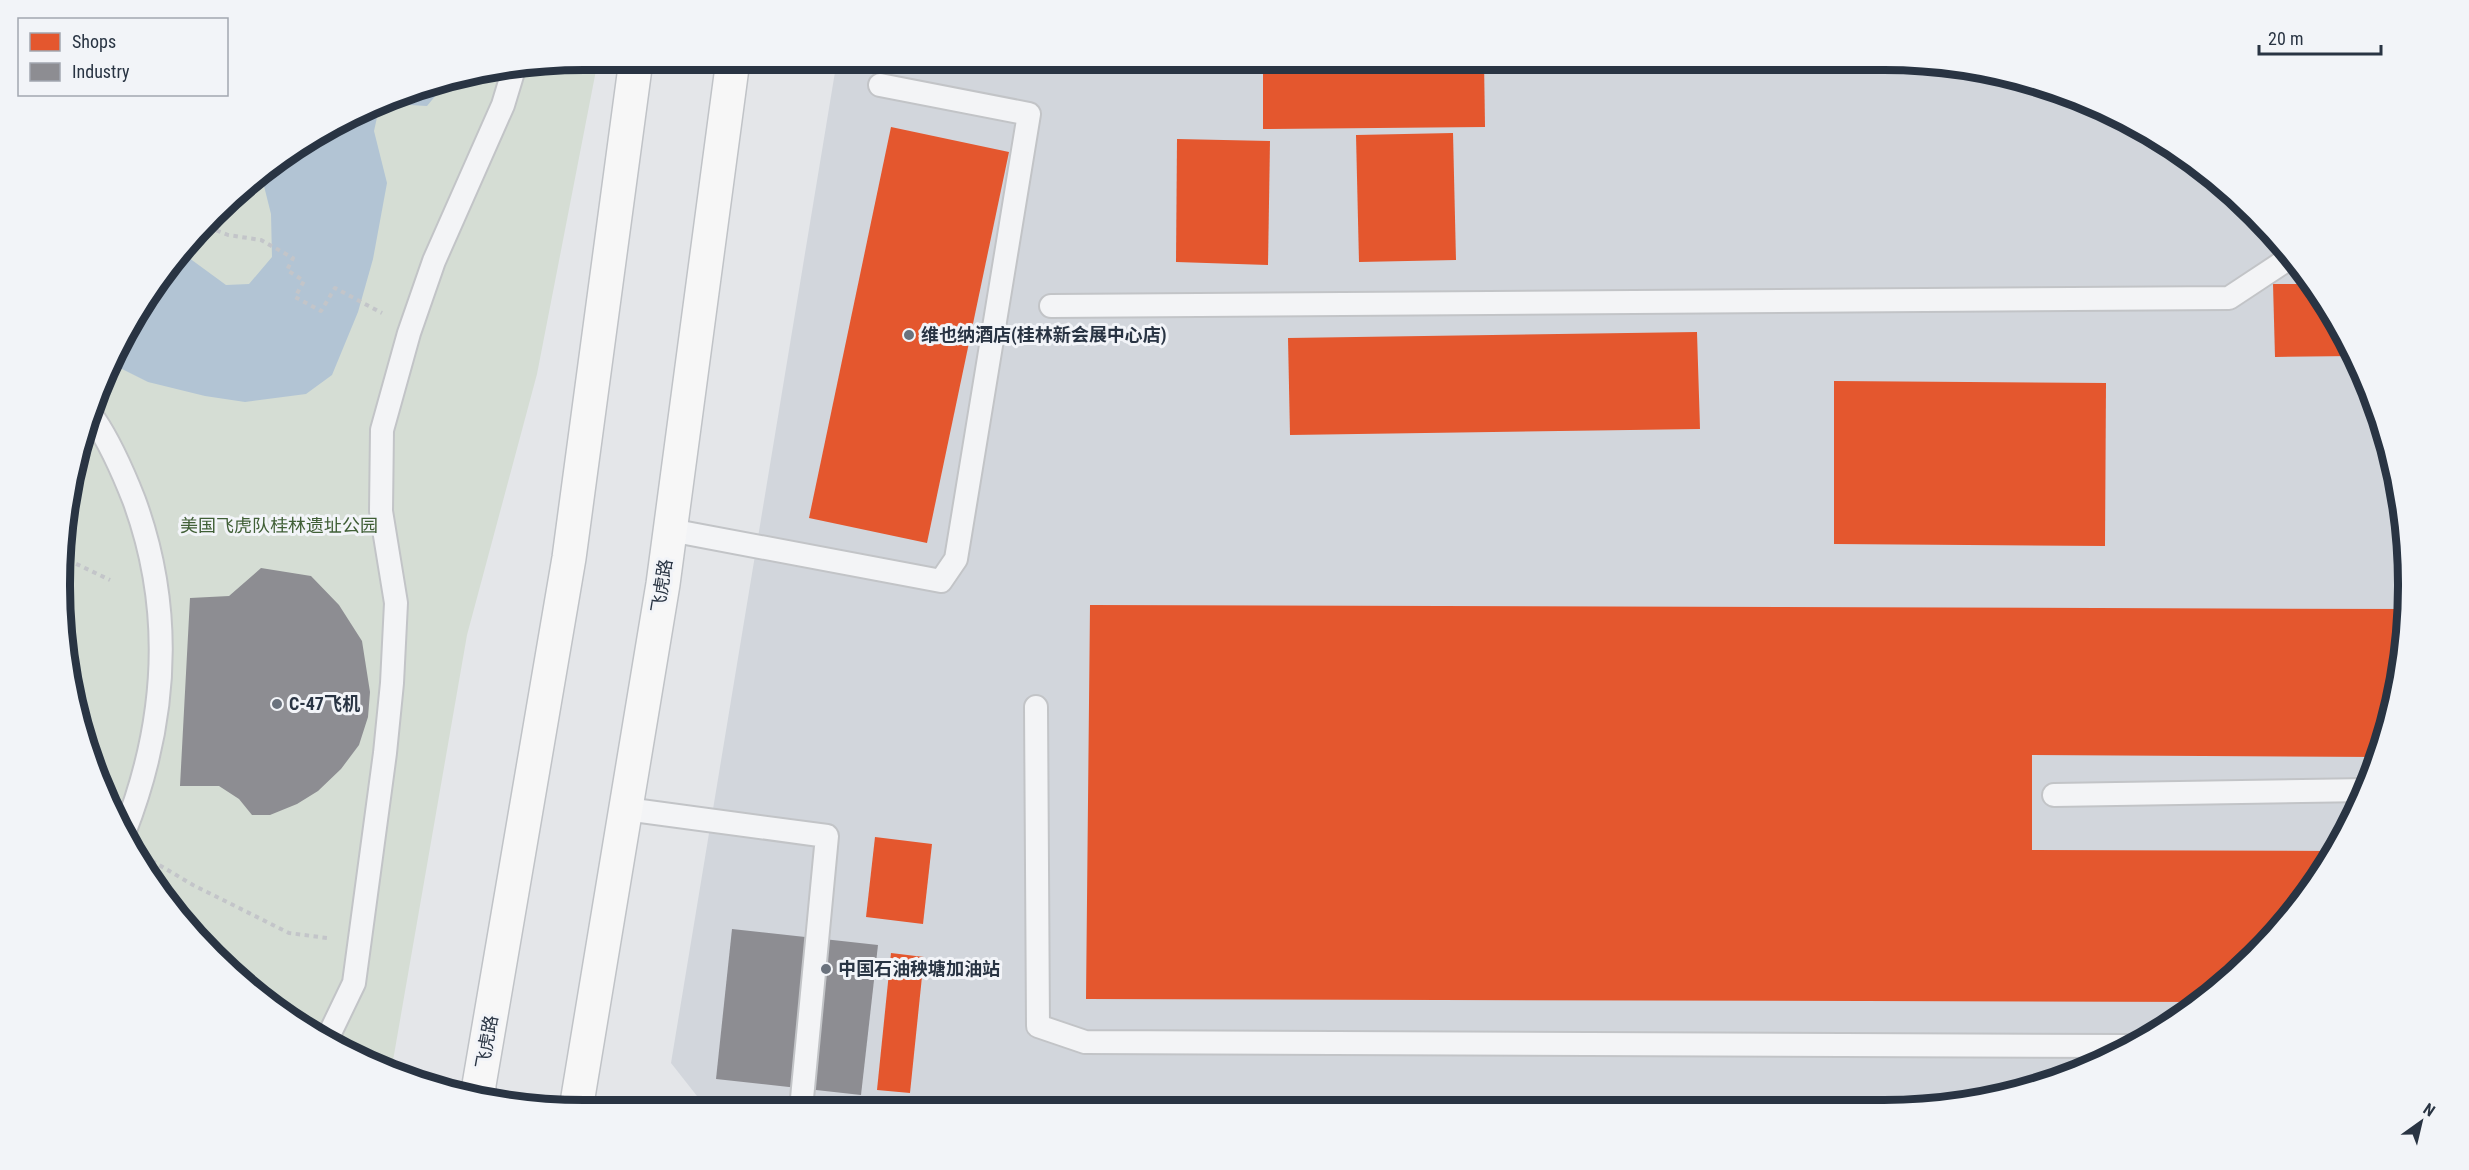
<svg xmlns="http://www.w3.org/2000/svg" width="2469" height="1170" viewBox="0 0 2469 1170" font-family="'Roboto Condensed','Noto Sans SC',sans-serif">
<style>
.built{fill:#d2d6dc}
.green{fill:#d5ddd4}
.water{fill:#b2c4d4}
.shops{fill:#e4572e}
.industry{fill:#8d8d92}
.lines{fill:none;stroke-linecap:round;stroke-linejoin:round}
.service-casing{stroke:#c2c4c7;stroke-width:26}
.primary-casing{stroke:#c0c3c7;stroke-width:36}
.path{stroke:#c3c5c9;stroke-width:4;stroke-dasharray:4.5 4.5;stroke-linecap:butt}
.service{stroke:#f3f4f6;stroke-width:22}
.primary{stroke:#f7f7f7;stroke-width:33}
.poi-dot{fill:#6a727d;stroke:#f2f4f8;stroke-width:2}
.labels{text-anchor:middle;stroke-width:6;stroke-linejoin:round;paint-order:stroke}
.poi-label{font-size:18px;font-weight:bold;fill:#293443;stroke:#f2f4f8;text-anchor:start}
.park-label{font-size:18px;fill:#405f36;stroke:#f2f4f8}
.street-label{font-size:18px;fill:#293443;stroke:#f2f4f8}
.rim{fill:none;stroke:#293443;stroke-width:8}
</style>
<rect width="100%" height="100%" fill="#e4e6e9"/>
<!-- built -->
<polygon class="built" points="837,60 1884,60 1986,70 2085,100 2175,148 2255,214 2320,293 2369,384 2399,482 2409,585 2399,687 2369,786 2301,904 2204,1001 2085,1070 1953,1105 708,1110 671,1063"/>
<!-- green -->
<polygon class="green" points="585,60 598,60 537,374 467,635 391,1072 239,980 130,847 88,753 65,654 70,483 130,323 239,190 322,131 416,88"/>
<!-- water -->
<polygon class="water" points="446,83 427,106 392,104 378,113 374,131 387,183 373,259 358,312 332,375 306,394 245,402 205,396 148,382 114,365 130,323 185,255 226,285 249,284 272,257 271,214 261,174 322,131 416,88"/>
<!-- shops -->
<g class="shops">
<polygon points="1263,60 1484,60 1485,127 1263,129"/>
<polygon points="891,127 1009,152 927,543 809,518"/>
<polygon points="1453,133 1456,260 1359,262 1356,135"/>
<polygon points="1177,139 1270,141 1268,265 1176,262"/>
<polygon points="2273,284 2313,284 2320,293 2354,356 2275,357"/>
<polygon points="1697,332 1700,429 1290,435 1288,338"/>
<polygon points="1834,381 2106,383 2105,546 1834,544"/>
<polygon points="1090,605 2407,609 2399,687 2378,757 2032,755 2032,850 2332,851 2301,904 2202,1002 1086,999"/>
<polygon points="875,837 932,844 923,924 866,917"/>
<polygon points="891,953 924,957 910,1093 877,1090"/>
<polygon points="868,1102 907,1106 907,1109 867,1109"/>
</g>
<!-- industry -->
<g class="industry">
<polygon points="261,568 311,576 339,605 362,641 370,692 368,717 359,745 341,769 318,791 297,804 270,815 252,815 239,799 219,786 180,786 190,598 229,596"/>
<polygon points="732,929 878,945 861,1095 716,1079"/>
</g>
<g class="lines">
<defs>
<g id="service">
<polyline points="1051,306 2229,298 2291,257"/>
<path d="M94,419C111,444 123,472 134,500C175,612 167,723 124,833"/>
<polyline points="670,530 941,581 956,559 1029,114 880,85"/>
<polyline points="1036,707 1038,1026 1085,1042 2127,1046"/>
<polyline points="2054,795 2367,790"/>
<polyline points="626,809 827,836 801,1109"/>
<polyline points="329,1035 354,983 385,753 392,683 396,603 381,511 382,430 409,333 434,261 503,105 513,72"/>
</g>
<g id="primary">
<polyline points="479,1099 479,1085 569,558 636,60"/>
<polyline points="576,1109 663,584 733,60"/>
</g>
</defs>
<!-- service casing -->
<use href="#service" class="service-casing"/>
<!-- primary casing -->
<use href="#primary" class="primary-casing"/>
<!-- path -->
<g class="path">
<polyline points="208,227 228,235 261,240 293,258 287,270 304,281 295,297 321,311 335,288 382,313"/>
<polyline points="68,560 110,580"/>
<polyline points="70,676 80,677"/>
<polyline points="144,856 193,885 289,933 327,938"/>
</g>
<!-- service -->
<use href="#service" class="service"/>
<!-- primary -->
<use href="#primary" class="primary"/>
</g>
<!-- markers -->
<g class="poi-dot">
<circle cx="909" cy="335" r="6"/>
<circle cx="277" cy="704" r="6"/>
<circle cx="826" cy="969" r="6"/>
</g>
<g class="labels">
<!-- poi labels -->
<g class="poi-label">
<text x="921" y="341">维也纳酒店(桂林新会展中心店)</text>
<text x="289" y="710">C-47飞机</text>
<text x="838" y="975">中国石油秧塘加油站</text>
</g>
<!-- park labels -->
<g class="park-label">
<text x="279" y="532">美国飞虎队桂林遗址公园</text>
</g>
<!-- street labels -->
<g class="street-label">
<text transform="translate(662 586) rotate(-81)" y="6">飞虎路</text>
<text transform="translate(487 1042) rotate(-80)" y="6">飞虎路</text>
</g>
</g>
<!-- crop -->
<path d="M0 0H2469V1170H0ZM584 70H1884A514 514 0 0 1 2398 584V586A514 514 0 0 1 1884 1100H584A514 514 0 0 1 70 586V584A514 514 0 0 1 584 70Z" fill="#f2f4f8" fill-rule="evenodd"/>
<path class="rim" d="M584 70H1884A514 514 0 0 1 2398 584V586A514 514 0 0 1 1884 1100H584A514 514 0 0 1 70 586V584A514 514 0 0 1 584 70Z"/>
<!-- legend -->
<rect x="18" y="18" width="210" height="78" fill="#f2f4f8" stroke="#a2a7b0" stroke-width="1.5"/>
<rect x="30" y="33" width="30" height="18" fill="#e4572e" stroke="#a2a7b0" stroke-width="1.5"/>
<text x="72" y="48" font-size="18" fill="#293443">Shops</text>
<rect x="30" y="63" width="30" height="18" fill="#8d8d92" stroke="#a2a7b0" stroke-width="1.5"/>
<text x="72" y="78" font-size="18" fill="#293443">Industry</text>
<!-- north arrow -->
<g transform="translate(2421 1122) rotate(34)" stroke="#f2f4f8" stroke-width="4.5" paint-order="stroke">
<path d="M0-4.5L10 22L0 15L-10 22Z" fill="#293443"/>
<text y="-9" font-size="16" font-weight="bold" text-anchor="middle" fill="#293443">N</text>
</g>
<!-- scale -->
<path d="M2259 45v9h122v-9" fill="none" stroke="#293443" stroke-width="3"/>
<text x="2268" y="45" font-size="18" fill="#293443" stroke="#f2f4f8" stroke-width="4.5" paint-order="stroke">20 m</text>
</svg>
